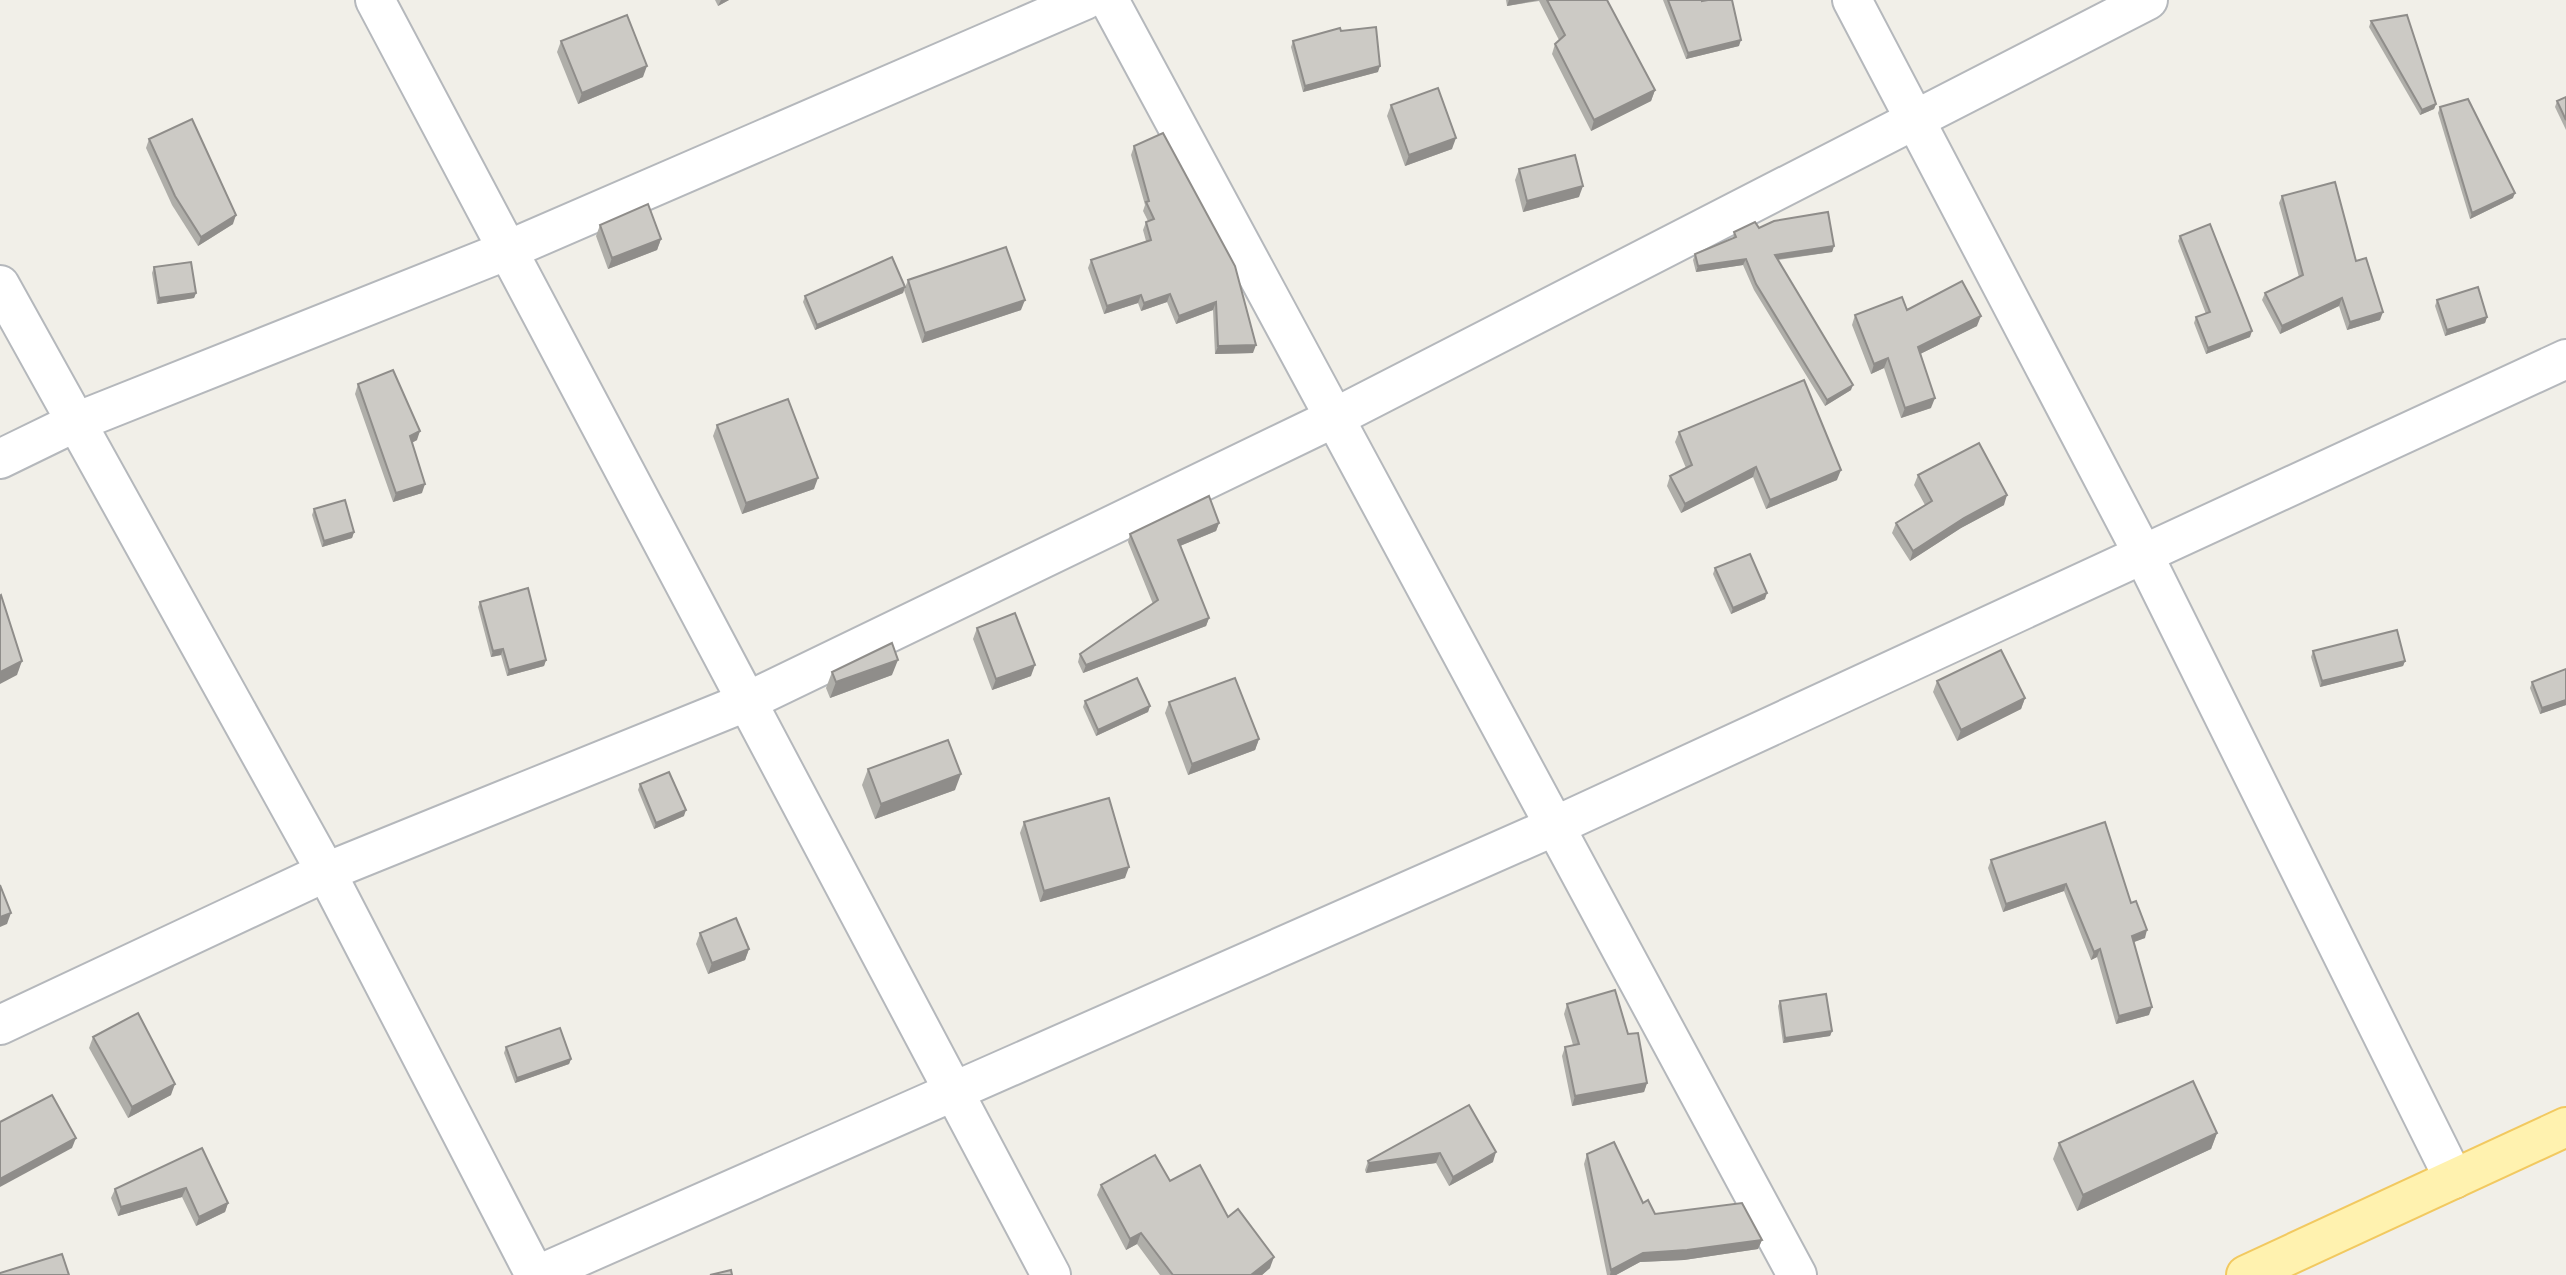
<svg xmlns="http://www.w3.org/2000/svg" width="2566" height="1275" viewBox="0 0 2566 1275" font-family="'Noto Sans',sans-serif">
<style>
.lines{fill:none;stroke-linecap:round;stroke-linejoin:round}
.minor-casing{stroke:#b5b8bc;stroke-width:42}
.major-casing{stroke:#f2c960;stroke-width:42}
.minor{stroke:#fff;stroke-width:38}
.major{stroke:#fff2af;stroke-width:38}
.wall{fill:#afaea9}
.shaded-wall{fill:#8f8d8a}
.building{fill:#cccac5;stroke:#8f8d8a;stroke-width:2}
</style>
<rect width="100%" height="100%" fill="#f1efe8"/>
<g class="lines">
<defs>
<g id="minor">
<polyline points="375,0 1051,1275"/>
<polyline points="1109,0 1797,1275"/>
<polyline points="1852,0 2144,556 2454,1179"/>
<polyline points="0,285 326,872 535,1275"/>
<polyline points="0,459 76,422 508,250 1085,0"/>
<polyline points="0,1025 326,872 746,702 1334,418 2148,0"/>
<polyline points="538,1275 1555,826 2566,359"/>
</g>
<polyline id="major" points="2246,1275 2566,1127"/>
</defs>
<!-- minor casing -->
<use href="#minor" class="minor-casing"/>
<!-- major casing -->
<use href="#major" class="major-casing"/>
<!-- minor -->
<use href="#minor" class="minor"/>
<!-- major -->
<use href="#major" class="major"/>
</g>
<!-- wall -->
<g class="wall">
<polygon points="715,0 729,0 718,6"/>
<polygon points="1506,0 1607,0 1655,90 1651,101 1591,131 1552,54 1555,44 1559,40 1539,1 1507,6"/>
<polygon points="1663,0 1702,0 1739,46 1686,59"/>
<polygon points="2371,21 2436,104 2434,109 2420,115 2369,27"/>
<polygon points="1341,31 1378,72 1303,92 1291,47 1293,41"/>
<polygon points="561,41 643,77 578,104 557,52"/>
<polygon points="2566,97 2566,130 2555,107 2557,101"/>
<polygon points="1391,105 1452,149 1405,166 1387,116"/>
<polygon points="2440,107 2513,198 2470,219 2438,113"/>
<polygon points="149,139 233,224 198,246 172,205 146,148"/>
<polygon points="1134,146 1253,353 1215,354 1213,310 1176,324 1167,302 1141,311 1138,303 1104,314 1088,268 1091,260 1146,241 1143,230 1146,222 1148,221 1143,211 1145,205 1131,155"/>
<polygon points="1519,169 1579,197 1523,212 1515,180"/>
<polygon points="2282,196 2356,261 2380,320 2347,330 2339,306 2280,334 2262,300 2265,293 2299,277 2279,203"/>
<polygon points="600,225 661,239 657,250 608,269 596,236"/>
<polygon points="1759,228 1834,246 1832,252 1778,260 1851,390 1825,406 1754,290 1743,265 1696,272 1693,260 1695,254 1733,239 1734,232"/>
<polygon points="2180,236 2250,337 2206,354 2194,323 2196,317 2206,314 2178,241"/>
<polygon points="154,267 196,293 194,298 157,304 152,273"/>
<polygon points="908,280 1021,310 922,343 904,290"/>
<polygon points="905,287 903,293 815,330 803,302 805,296"/>
<polygon points="2437,300 2487,317 2485,323 2445,336 2435,306"/>
<polygon points="1907,310 1977,326 1920,354 1931,408 1901,418 1884,368 1871,374 1852,325 1855,315"/>
<polygon points="358,384 417,440 412,443 422,493 393,502 355,394"/>
<polygon points="717,425 814,489 742,514 713,436"/>
<polygon points="1679,432 1837,480 1766,509 1753,477 1681,513 1667,486 1670,476 1686,468 1675,442"/>
<polygon points="1918,475 2004,505 1961,528 1910,561 1892,533 1896,523 1925,505 1914,485"/>
<polygon points="314,509 354,532 352,538 322,547 312,515"/>
<polygon points="1219,523 1216,531 1180,546 1209,618 1206,626 1083,673 1078,662 1080,654 1153,604 1128,542 1130,534"/>
<polygon points="1715,568 1765,599 1731,614 1713,574"/>
<polygon points="480,602 546,660 544,666 507,676 501,655 491,657 478,607"/>
<polygon points="977,628 1031,676 992,690 973,639"/>
<polygon points="2313,651 2405,661 2403,666 2320,687 2311,657"/>
<polygon points="2566,669 2566,705 2540,714 2530,688 2532,682"/>
<polygon points="832,672 892,675 830,698 826,688"/>
<polygon points="1937,681 2025,698 2021,709 1957,741 1933,692"/>
<polygon points="1085,701 1150,706 1148,712 1096,736 1083,707"/>
<polygon points="1169,702 1259,739 1255,750 1188,775 1165,713"/>
<polygon points="868,769 955,790 875,819 862,785"/>
<polygon points="640,784 684,816 654,829 638,790"/>
<polygon points="1024,822 1125,878 1040,902 1020,833"/>
<polygon points="1991,860 2131,903 2145,938 2133,942 2149,1015 2116,1024 2097,957 2091,960 2064,891 2003,912 1988,868"/>
<polygon points="700,933 749,949 745,960 708,974 696,944"/>
<polygon points="1780,1001 1832,1031 1830,1036 1783,1043 1778,1006"/>
<polygon points="1567,1004 1628,1034 1647,1083 1644,1092 1572,1106 1562,1056 1565,1047 1573,1045 1564,1014"/>
<polygon points="93,1037 171,1095 128,1118 89,1048"/>
<polygon points="506,1047 571,1059 569,1064 515,1083 504,1053"/>
<polygon points="1469,1105 1493,1162 1449,1186 1436,1163 1366,1173 1365,1170 1368,1161"/>
<polygon points="2217,1133 2211,1149 2077,1211 2053,1159 2059,1143"/>
<polygon points="202,1148 228,1203 225,1212 196,1226 182,1197 118,1216 111,1198 115,1189"/>
<polygon points="1587,1154 1655,1214 1762,1240 1758,1249 1684,1260 1640,1262 1616,1275 1607,1275 1584,1164"/>
<polygon points="1170,1181 1228,1217 1270,1268 1262,1275 1160,1275 1137,1244 1126,1250 1097,1195 1101,1185"/>
</g>
<!-- shaded-wall -->
<g class="shaded-wall">
<polygon points="721,0 729,0 718,6"/>
<polygon points="1509,0 1539,0 1507,6"/>
<polygon points="1741,40 1739,46 1686,59 1688,53"/>
<polygon points="647,66 643,77 578,104 582,93"/>
<polygon points="1380,66 1378,72 1303,92 1305,86"/>
<polygon points="1655,90 1651,101 1591,131 1594,120"/>
<polygon points="2436,104 2434,109 2420,115 2422,110"/>
<polygon points="1456,138 1452,149 1405,166 1409,155"/>
<polygon points="1583,186 1579,197 1523,212 1527,201"/>
<polygon points="2515,193 2513,198 2470,219 2472,213"/>
<polygon points="236,215 233,224 198,246 201,237"/>
<polygon points="661,239 657,250 608,269 612,258"/>
<polygon points="1834,246 1832,252 1773,260 1775,255"/>
<polygon points="1746,259 1743,265 1696,272 1698,266"/>
<polygon points="905,287 903,293 815,330 817,325"/>
<polygon points="196,293 194,298 157,304 159,298"/>
<polygon points="1170,294 1167,302 1141,311 1144,303"/>
<polygon points="1141,295 1138,303 1104,314 1107,306"/>
<polygon points="2342,298 2339,306 2280,334 2282,326"/>
<polygon points="1025,300 1021,310 922,343 925,333"/>
<polygon points="1216,302 1213,310 1176,324 1179,316"/>
<polygon points="2383,312 2380,320 2347,330 2350,322"/>
<polygon points="1981,316 1977,326 1914,357 1918,347"/>
<polygon points="2487,317 2485,323 2445,336 2447,330"/>
<polygon points="2252,331 2250,337 2206,354 2208,348"/>
<polygon points="1256,345 1253,353 1215,354 1218,346"/>
<polygon points="1888,358 1884,368 1871,374 1874,364"/>
<polygon points="1853,385 1851,390 1825,406 1827,400"/>
<polygon points="1935,398 1931,408 1901,418 1905,408"/>
<polygon points="420,431 417,440 407,445 410,436"/>
<polygon points="1756,467 1753,477 1681,513 1685,504"/>
<polygon points="1841,470 1837,480 1766,509 1770,500"/>
<polygon points="818,478 814,489 742,514 746,503"/>
<polygon points="425,484 422,493 393,502 396,493"/>
<polygon points="2007,495 2004,505 1961,528 1910,561 1913,551 1964,518"/>
<polygon points="1219,523 1216,531 1175,548 1178,540"/>
<polygon points="354,532 352,538 322,547 324,541"/>
<polygon points="1767,593 1765,599 1731,614 1733,608"/>
<polygon points="1209,618 1206,626 1083,673 1086,665"/>
<polygon points="503,649 501,655 491,657 493,651"/>
<polygon points="546,660 544,666 507,676 509,670"/>
<polygon points="898,660 892,675 830,698 836,682"/>
<polygon points="22,661 17,675 0,684 0,672"/>
<polygon points="2405,661 2403,666 2320,687 2322,681"/>
<polygon points="1035,665 1031,676 992,690 996,679"/>
<polygon points="2025,698 2021,709 1957,741 1961,730"/>
<polygon points="2566,700 2566,705 2540,714 2542,708"/>
<polygon points="1150,706 1148,712 1096,736 1098,730"/>
<polygon points="1259,739 1255,750 1188,775 1192,764"/>
<polygon points="961,774 955,790 875,819 881,804"/>
<polygon points="686,810 684,816 654,829 656,823"/>
<polygon points="1129,867 1125,878 1040,902 1044,891"/>
<polygon points="2066,884 2064,891 2003,912 2006,904"/>
<polygon points="11,913 7,924 0,927 0,917"/>
<polygon points="2147,930 2145,938 2129,944 2132,936"/>
<polygon points="749,949 745,960 708,974 712,963"/>
<polygon points="2100,949 2097,957 2091,960 2094,952"/>
<polygon points="2152,1007 2149,1015 2116,1024 2119,1016"/>
<polygon points="1832,1031 1830,1036 1783,1043 1785,1038"/>
<polygon points="571,1059 569,1064 515,1083 517,1078"/>
<polygon points="1647,1083 1644,1092 1572,1106 1575,1096"/>
<polygon points="175,1084 171,1095 128,1118 132,1107"/>
<polygon points="2217,1133 2211,1149 2077,1211 2083,1195"/>
<polygon points="76,1138 72,1148 0,1187 0,1179"/>
<polygon points="1496,1152 1493,1162 1449,1186 1453,1177"/>
<polygon points="1440,1153 1436,1163 1366,1173 1369,1163"/>
<polygon points="186,1188 182,1197 118,1216 121,1207"/>
<polygon points="228,1203 225,1212 196,1226 199,1217"/>
<polygon points="1141,1233 1137,1244 1126,1250 1130,1239"/>
<polygon points="1762,1240 1758,1249 1684,1260 1640,1262 1616,1275 1610,1275 1611,1270 1643,1253"/>
<polygon points="1274,1257 1270,1268 1262,1275 1251,1275"/>
</g>
<!-- building -->
<g class="building">
<polygon points="1547,0 1607,0 1655,90 1594,120 1555,44 1565,35"/>
<polygon points="1668,0 1702,0 1702,1 1708,0 1732,0 1741,40 1688,53"/>
<polygon points="627,15 647,66 582,93 561,41"/>
<polygon points="2407,15 2436,104 2422,110 2371,21"/>
<polygon points="1376,27 1380,66 1305,86 1293,41 1340,28 1341,31"/>
<polygon points="1438,88 1456,138 1409,155 1391,105"/>
<polygon points="2566,97 2566,120 2557,101"/>
<polygon points="2468,99 2515,193 2472,213 2440,107"/>
<polygon points="192,119 236,215 201,237 175,196 149,139"/>
<polygon points="1163,133 1235,266 1256,345 1218,346 1216,302 1179,316 1170,294 1144,303 1141,295 1107,306 1091,260 1151,240 1146,222 1154,219 1146,202 1149,201 1134,146"/>
<polygon points="1575,155 1583,186 1527,201 1519,169"/>
<polygon points="2335,182 2356,261 2366,258 2383,312 2350,322 2342,298 2282,326 2265,293 2303,275 2282,196"/>
<polygon points="648,204 661,239 612,258 600,225"/>
<polygon points="1828,212 1834,246 1775,255 1853,385 1827,400 1756,284 1746,259 1698,266 1695,254 1736,237 1734,232 1755,222 1759,228 1774,221"/>
<polygon points="2210,224 2252,331 2208,348 2196,317 2210,312 2180,236"/>
<polygon points="1006,247 1025,300 925,333 908,280"/>
<polygon points="892,257 905,287 817,325 805,296"/>
<polygon points="191,262 196,293 159,298 154,267"/>
<polygon points="1962,281 1981,316 1918,347 1935,398 1905,408 1888,358 1874,364 1855,315 1902,297 1907,310"/>
<polygon points="2478,287 2487,317 2447,330 2437,300"/>
<polygon points="393,370 420,431 410,436 425,484 396,493 358,384"/>
<polygon points="1804,380 1841,470 1770,500 1756,467 1685,504 1670,476 1692,465 1679,432"/>
<polygon points="788,399 818,478 746,503 717,425"/>
<polygon points="1979,443 2007,495 1964,518 1913,551 1896,523 1932,501 1918,475"/>
<polygon points="1209,496 1219,523 1178,540 1209,618 1086,665 1080,654 1158,600 1130,534"/>
<polygon points="345,500 354,532 324,541 314,509"/>
<polygon points="1750,554 1767,593 1733,608 1715,568"/>
<polygon points="528,588 546,660 509,670 503,649 493,651 480,602"/>
<polygon points="1,595 22,661 0,672 0,596"/>
<polygon points="1015,613 1035,665 996,679 977,628"/>
<polygon points="2397,630 2405,661 2322,681 2313,651"/>
<polygon points="892,643 898,660 836,682 832,672"/>
<polygon points="2001,650 2025,698 1961,730 1937,681"/>
<polygon points="2566,669 2566,700 2542,708 2532,682"/>
<polygon points="1137,678 1150,706 1098,730 1085,701"/>
<polygon points="1235,678 1259,739 1192,764 1169,702"/>
<polygon points="948,740 961,774 881,804 868,769"/>
<polygon points="669,772 686,810 656,823 640,784"/>
<polygon points="1109,798 1129,867 1044,891 1024,822"/>
<polygon points="2105,822 2131,903 2136,901 2147,930 2132,936 2152,1007 2119,1016 2100,949 2094,952 2066,884 2006,904 1991,860"/>
<polygon points="0,885 11,913 0,917"/>
<polygon points="736,918 749,949 712,963 700,933"/>
<polygon points="1615,990 1628,1034 1638,1033 1647,1083 1575,1096 1565,1047 1579,1044 1567,1004"/>
<polygon points="1826,994 1832,1031 1785,1038 1780,1001"/>
<polygon points="138,1013 175,1084 132,1107 93,1037"/>
<polygon points="560,1028 571,1059 517,1078 506,1047"/>
<polygon points="2193,1081 2217,1133 2083,1195 2059,1143"/>
<polygon points="52,1095 76,1138 0,1179 0,1122"/>
<polygon points="1469,1105 1496,1152 1453,1177 1440,1153 1369,1163 1368,1161"/>
<polygon points="1614,1142 1643,1203 1648,1200 1655,1214 1742,1203 1762,1240 1687,1250 1643,1253 1611,1270 1587,1154"/>
<polygon points="202,1148 228,1203 199,1217 186,1188 121,1207 115,1189"/>
<polygon points="1155,1155 1170,1181 1200,1165 1228,1217 1238,1209 1274,1257 1251,1275 1173,1275 1141,1233 1130,1239 1101,1185"/>
<polygon points="62,1254 69,1275 0,1275 0,1273"/>
<polygon points="731,1270 732,1275 710,1275"/>
</g>
</svg>
